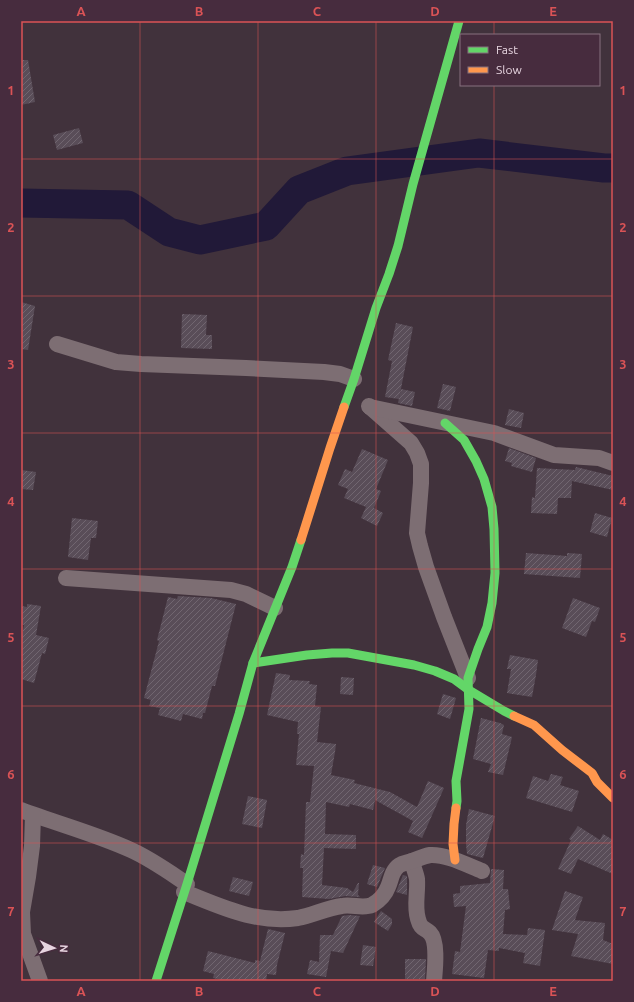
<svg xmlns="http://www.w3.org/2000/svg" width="634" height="1002" viewBox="0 0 634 1002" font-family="Ubuntu,sans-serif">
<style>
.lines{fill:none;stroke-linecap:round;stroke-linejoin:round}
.river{stroke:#211938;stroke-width:29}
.building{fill:url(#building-hatch)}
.street{stroke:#7d6e73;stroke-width:16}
.fast{stroke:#63d668;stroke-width:9}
.slow{stroke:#ff974d;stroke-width:9}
.grid{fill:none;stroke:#da5356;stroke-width:1;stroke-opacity:0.55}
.neatline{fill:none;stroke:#da5356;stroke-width:1.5}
.grid-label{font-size:13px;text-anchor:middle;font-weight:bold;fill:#da5356}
</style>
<defs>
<pattern id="building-hatch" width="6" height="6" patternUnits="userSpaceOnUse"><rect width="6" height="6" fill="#594d58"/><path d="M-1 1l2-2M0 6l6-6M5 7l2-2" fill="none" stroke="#716670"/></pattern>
</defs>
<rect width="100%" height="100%" fill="#41323c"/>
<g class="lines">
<!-- river -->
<polyline class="river" points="21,203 128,205 169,232 200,240 266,226 299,190 347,171 479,153 604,168 613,168"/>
</g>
<!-- building -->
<g class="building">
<polygon points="21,60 28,60 35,102 21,105"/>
<polygon points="79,128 83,143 57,150 53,135"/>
<polygon points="21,302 35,306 28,350 21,349"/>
<polygon points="182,314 207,315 206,335 212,335 212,349 181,348"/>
<polygon points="396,323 413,327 399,399 385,397 392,361 388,360"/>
<polygon points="443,384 456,387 450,411 437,408"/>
<polygon points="401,389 415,392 412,406 398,403"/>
<polygon points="509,409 524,413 521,428 505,425"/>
<polygon points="509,448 536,458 532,472 511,466 512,463 505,461"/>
<polygon points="362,449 388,460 376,489 381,491 374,508 383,513 377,526 361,518 366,507 344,498 348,489 338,485 345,469 352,472"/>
<polygon points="576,467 613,476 613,490 572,481 571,498 558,498 557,514 531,513 532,497 535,498 537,468 575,470"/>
<polygon points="21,470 36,472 33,490 21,489"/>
<polygon points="595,513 612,518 607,537 590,532"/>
<polygon points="72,518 98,521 96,538 91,538 88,560 68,557"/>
<polygon points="526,553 567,556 567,553 582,554 580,578 524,574"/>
<polygon points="178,596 211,598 236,604 215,686 212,686 205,713 203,713 202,719 183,714 181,721 158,715 160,708 149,706 151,700 144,698 159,641 157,640 168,597 177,599"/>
<polygon points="573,598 600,608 595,622 592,621 586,637 562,628"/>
<polygon points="27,604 41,606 36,635 49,638 45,654 42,653 34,683 21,679 21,640 24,625 21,624 21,606 27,607"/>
<polygon points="510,655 538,660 536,675 532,697 507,693 511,669 507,669"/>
<polygon points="276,673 290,675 289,680 310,681 309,684 317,685 315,706 321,707 317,742 336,744 335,752 331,775 355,780 354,783 390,792 417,807 428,781 444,788 422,838 408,832 413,821 375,800 373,810 350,804 349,807 326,802 325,834 356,835 356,849 324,848 322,885 347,888 353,892 358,883 359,883 358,895 360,897 345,896 329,899 302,897 303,868 300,868 301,854 304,855 306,802 310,802 314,766 296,765 299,734 297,734 298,722 267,715"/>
<polygon points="341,677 354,678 353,695 340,694"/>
<polygon points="443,694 456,698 450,719 437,714"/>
<polygon points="481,718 500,723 504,725 502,734 512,737 503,775 488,772 491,764 473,759"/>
<polygon points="551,774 563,777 560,785 579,791 572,812 526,798 533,776 548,781"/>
<polygon points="248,796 267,800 262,828 242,824"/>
<polygon points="469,809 495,816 483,858 467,854 466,844 466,825"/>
<polygon points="578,826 600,840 603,834 613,840 613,874 578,859 571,874 558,869 571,840 569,839"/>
<polygon points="373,865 385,868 377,887 367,884"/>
<polygon points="491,869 504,870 503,889 508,889 510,909 505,910 503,934 527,935 528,928 545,930 540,966 523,963 525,953 499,948 499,951 488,950 484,978 452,974 455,951 460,952 466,906 454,907 453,894 460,893 460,886 490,883"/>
<polygon points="403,875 407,876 407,895 396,892"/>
<polygon points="233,877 253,882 249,896 229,891"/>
<polygon points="565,891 583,897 575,920 605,923 603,940 613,944 613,964 571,956 578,934 552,930"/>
<polygon points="381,911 392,919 392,924 388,931 374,922"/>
<polygon points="349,915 360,916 343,953 331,951 326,977 307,974 310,960 319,962 320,935 333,935 342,916"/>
<polygon points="268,929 285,933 277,965 276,975 267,974 266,981 226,981 213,978 214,974 203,971 208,951 255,963 255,960 260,961"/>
<polygon points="363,945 376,947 373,966 360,965"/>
<polygon points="405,959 426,959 425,979 405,979"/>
</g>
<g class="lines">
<!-- street -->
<g class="street">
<polyline points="57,344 116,362 141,364 246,368 324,372 340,374 354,379"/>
<polyline points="369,406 411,443 417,453 421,464 421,483 417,533 420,546 426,567 444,617 468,678"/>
<polyline points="370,407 494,433 554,455 599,458 613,463"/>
<polyline points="66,578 231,590 246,594 275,608"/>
<path d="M21,810C58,824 96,834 131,850C151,859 169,872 187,884"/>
<polyline points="33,815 32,846 28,877 22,912 23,934 40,981"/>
<path d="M412,861C413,867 416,873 417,879C418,893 414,906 418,919C421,930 424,927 430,933C438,941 435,969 434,981"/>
<path d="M184,892C222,907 256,924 298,918C313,915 327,908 342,906C352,904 363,909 372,905C379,901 385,895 388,887C390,883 391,877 393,873C398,863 403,864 412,861C418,859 424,856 430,855C446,854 467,865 482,871"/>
</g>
<!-- fast -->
<g class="fast">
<polyline points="344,407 354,379 376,308 389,274 398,246 413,184 459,21"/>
<polyline points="445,423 464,440 476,461 484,479 492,507 494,529 495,573 492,603 487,627 478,649 468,678 469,709 456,781 457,801 456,808"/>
<polyline points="253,663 307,655 332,653 348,653 414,665 435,671 454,679 469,690 504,711 514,716"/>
<polyline points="156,981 187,884 239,714 253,663 292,567 301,540"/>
</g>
<!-- slow -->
<g class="slow">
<polyline points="301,540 330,448 344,407"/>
<polyline points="514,716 534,725 562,750 592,773 597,782 613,798"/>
<polyline points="455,860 453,844 454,824 456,808"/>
</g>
</g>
<!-- grid -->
<path class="grid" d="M140,21V981M258,21V981M376,21V981M494,21V35M494,85V981M21,159H613M21,296H613M21,433H613M21,569H613M21,706H613M21,843H613"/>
<!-- border -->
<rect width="634" height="1002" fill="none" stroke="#472c3e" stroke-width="44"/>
<!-- legend -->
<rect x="460" y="34" width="140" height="52" fill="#472c3e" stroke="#87707f"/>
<rect x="468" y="47" width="20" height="6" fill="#63d668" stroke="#87707f"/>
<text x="496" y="54" font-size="12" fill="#e7d5e0">Fast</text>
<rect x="468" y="67" width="20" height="6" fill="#ff974d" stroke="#87707f"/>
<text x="496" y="74" font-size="12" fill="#e7d5e0">Slow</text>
<!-- north arrow -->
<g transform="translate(54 948) rotate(94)" stroke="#472c3e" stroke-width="3" paint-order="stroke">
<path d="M0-3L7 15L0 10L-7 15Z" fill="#e7d5e0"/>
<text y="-6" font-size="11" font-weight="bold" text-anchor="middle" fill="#e7d5e0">N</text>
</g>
<rect x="22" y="22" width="590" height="958" class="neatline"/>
<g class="grid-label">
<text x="81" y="16">A</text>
<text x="199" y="16">B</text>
<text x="317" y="16">C</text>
<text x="435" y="16">D</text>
<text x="553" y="16">E</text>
<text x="11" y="95">1</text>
<text x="623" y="95">1</text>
<text x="11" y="232">2</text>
<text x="623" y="232">2</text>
<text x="11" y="369">3</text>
<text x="623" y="369">3</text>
<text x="11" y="506">4</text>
<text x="623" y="506">4</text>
<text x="11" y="642">5</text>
<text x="623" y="642">5</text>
<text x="11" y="779">6</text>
<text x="623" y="779">6</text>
<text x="11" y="916">7</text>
<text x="623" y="916">7</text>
<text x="81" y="996">A</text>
<text x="199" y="996">B</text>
<text x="317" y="996">C</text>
<text x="435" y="996">D</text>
<text x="553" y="996">E</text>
</g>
</svg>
